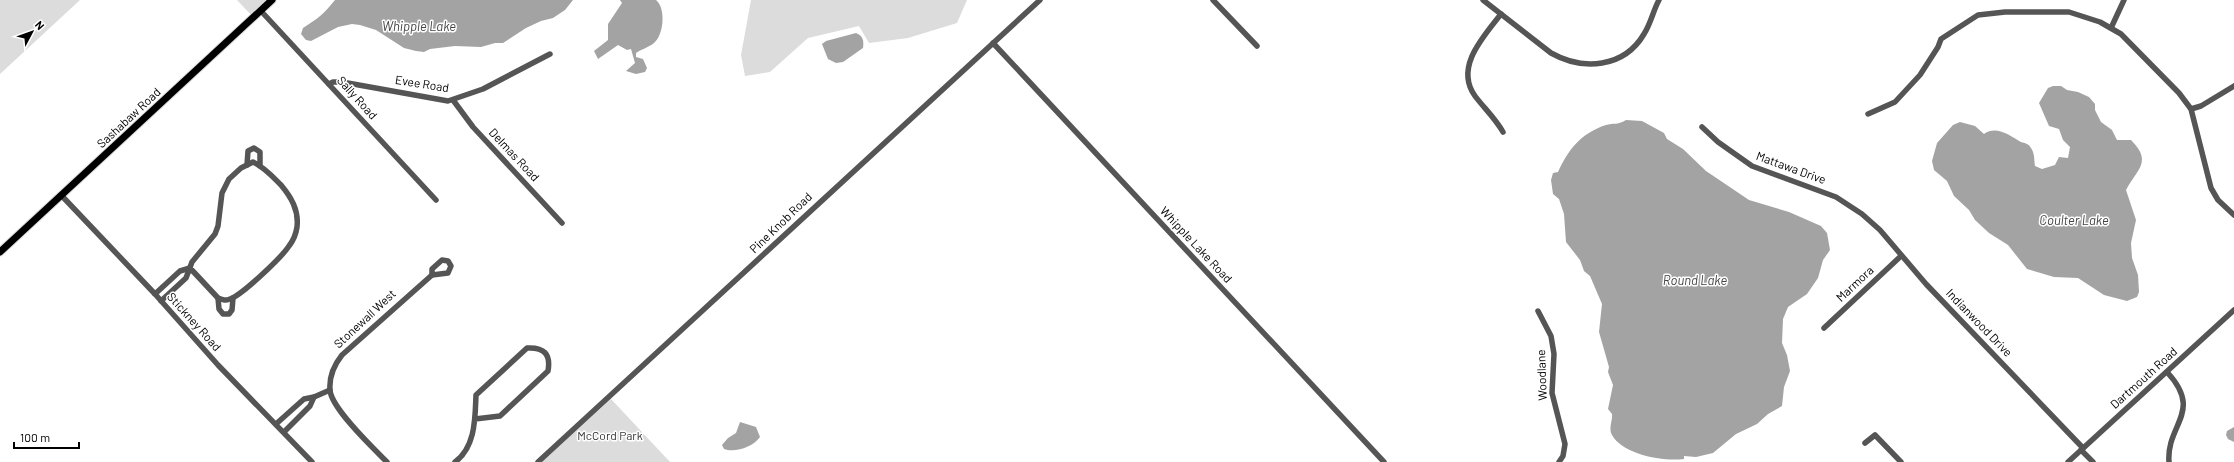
<svg xmlns="http://www.w3.org/2000/svg" width="2234" height="462" viewBox="0 0 2234 462" font-family="Barlow,sans-serif">
<style>
.green{fill:#dcdcdc}
.water{fill:#a3a3a3}
.lines{fill:none;stroke-linecap:round;stroke-linejoin:round}
.major-casing{stroke:#dbdbdb;stroke-width:9}
.minor{stroke:#555;stroke-width:5.5}
.major{stroke:#000;stroke-width:7}
.labels{text-anchor:middle;stroke-width:3;stroke-linejoin:round;paint-order:stroke}
.street-label{font-size:12px;fill:#000;stroke:#fff}
.park-label{font-size:12px;fill:#333;stroke:#fff}
.water-label{font-size:13px;font-style:italic;fill:#444;stroke:#fff}
</style>
<rect width="100%" height="100%" fill="#fff"/>
<!-- green -->
<g class="green">
<polygon points="0,0 80,0 0,74"/>
<polygon points="237,0 273,0 254,18"/>
<polygon points="751,0 967,0 957,23 908,38 869,43 859,26 808,38 770,72 745,76 741,55"/>
<polygon points="611,399 670,462 542,462"/>
</g>
<!-- water -->
<g class="water">
<path d="M335,0H573L565,10L553,18L541,21L526,28L503,43H495L481,47L455,46L430,49L424,52L416,51L404,48L376,30L360,25L352,24L338,27L311,41L306,40L301,34L303,28C317,19 324,14 335,0Z"/>
<path d="M616,0H656C666,8 664,35 654,43C648,48 641,49 636,53V57L643,59L647,68L645,72L636,74L626,71L635,63L631,49L627,50L618,45L598,59L594,51L608,40V24L622,3L620,0Z"/>
<path d="M856,33C863,36 864,40 863,48L843,62L836,63L828,59L822,44L826,41Z"/>
<path d="M2053,86H2061L2067,90L2078,92L2089,97L2095,104V110L2101,122L2112,130L2117,140H2131C2153,162 2137,169 2126,190L2136,220L2131,243L2132,258L2138,275L2139,292L2137,297L2127,301L2104,295L2078,278L2054,277L2027,269L2008,245L1989,233L1975,220L1969,210L1954,196L1947,181L1934,170L1932,161L1937,143L1953,125L1960,122L1975,126L1984,134C1997,125 2010,136 2021,142C2025,143 2029,144 2031,148C2035,154 2034,160 2035,166L2042,169L2055,165L2059,157L2068,158L2070,147L2063,140L2059,129L2049,126L2039,103L2048,88Z"/>
<path d="M1626,120L1642,121L1664,133L1667,139L1683,149L1706,171L1749,200L1789,212L1821,226L1827,233L1830,250L1823,260L1818,278L1807,294L1788,307L1783,319L1782,343L1787,355L1790,371L1784,387L1782,406L1768,414L1757,424L1736,434L1713,453L1696,457L1684,456V459C1663,462 1622,454 1612,435C1608,428 1613,420 1612,414L1608,409L1613,385L1608,372L1609,367L1599,332L1602,304L1590,276L1584,271L1580,260L1566,242L1564,214L1559,199L1553,194L1551,180L1553,173L1558,172C1568,150 1581,133 1606,125C1613,123 1619,125 1626,120Z"/>
<path d="M740,422L756,427L760,437C753,447 735,453 724,449L722,445L728,438L736,433Z"/>
<polygon points="2234,427 2234,442 2228,439 2226,435 2227,431"/>
</g>
<g class="lines">
<defs>
<polyline id="major" points="0,252 272,0"/>
</defs>
<!-- major casing -->
<use href="#major" class="major-casing"/>
<!-- minor -->
<g class="minor">
<polyline points="1213,0 1257,46"/>
<path d="M1483,0L1551,53C1583,71 1624,68 1644,34C1651,23 1653,11 1659,0"/>
<polyline points="261,11 436,200"/>
<path d="M1501,14C1484,36 1454,67 1475,96C1484,108 1495,118 1503,132"/>
<polyline points="2111,28 2124,0"/>
<polyline points="993,43 1384,462"/>
<polyline points="329,84 333,82 342,82 448,101 483,89 550,54"/>
<polyline points="453,100 473,127 562,223"/>
<polyline points="2191,109 2201,106 2234,86"/>
<polyline points="1868,114 1895,102 1920,75 1938,47 1941,39 1978,15 2005,12 2069,12 2100,22 2121,34 2179,93 2191,109 2211,188 2218,200 2234,215"/>
<polyline points="1702,127 1718,142 1752,166 1836,197 1862,214 1880,230 1926,284 2083,448"/>
<polyline points="247,165 248,151 254,148 260,152 260,166"/>
<polyline points="61,195 155,294 218,365 312,462"/>
<polygon points="442,260 448,261 451,266 448,273 432,275 432,269"/>
<polyline points="155,294 180,271 190,268"/>
<polyline points="218,298 219,309 223,314 229,314 232,310 233,298"/>
<path d="M161,301L186,278L192,262L215,234L218,226L222,193L229,179L241,168L253,162C264,167 272,176 281,185C291,197 299,210 297,227C296,234 293,241 289,246C281,258 242,295 230,299C225,301 223,300 218,298L190,268"/>
<polyline points="1538,311 1551,336 1554,354 1552,393 1565,444 1563,456 1559,462"/>
<polyline points="1824,328 1901,256"/>
<path d="M2167,372C2204,412 2166,424 2169,462"/>
<polyline points="276,424 304,399 314,397 330,390"/>
<polyline points="284,432 310,406 314,397"/>
<polyline points="1865,443 1875,435 1901,462"/>
<polyline points="2081,450 2093,462"/>
<path d="M387,462C373,448 331,408 330,390C329,377 334,365 342,355L432,275"/>
<path d="M455,462C476,447 475,417 476,395L527,348C544,347 551,354 548,371L500,416L475,419"/>
<polyline points="538,462 1040,0"/>
<polyline points="2068,462 2234,310"/>
</g>
<!-- major -->
<use href="#major" class="major"/>
</g>
<g class="labels">
<!-- street labels -->
<g class="street-label">
<text transform="translate(422 84) rotate(9)" y="4">Evee Road</text>
<text transform="translate(357 98) rotate(48)" y="4">Sally Road</text>
<text transform="translate(129 118) rotate(-43)" y="4">Sashabaw Road</text>
<text transform="translate(514 155) rotate(47)" y="4">Delmas Road</text>
<text transform="translate(1791 168) rotate(20)" y="4">Mattawa Drive</text>
<text transform="translate(781 223) rotate(-44)" y="4">Pine Knob Road</text>
<text transform="translate(1196 245) rotate(47)" y="4">Whipple Lake Road</text>
<text transform="translate(1855 284) rotate(-43)" y="4">Marmora</text>
<text transform="translate(365 319) rotate(-43)" y="4">Stonewall West</text>
<text transform="translate(194 322) rotate(48)" y="4">Stickney Road</text>
<text transform="translate(1979 323) rotate(46)" y="4">Indianwood Drive</text>
<text transform="translate(1542 375) rotate(-92)" y="4">Woodlane</text>
<text transform="translate(2144 378) rotate(-42)" y="4">Dartmouth Road</text>
</g>
<!-- park labels -->
<g class="park-label">
<text x="610" y="440">McCord Park</text>
</g>
<!-- water labels -->
<g class="water-label">
<text x="419" y="31">Whipple Lake</text>
<text x="2074" y="225">Coulter Lake</text>
<text x="1695" y="285">Round Lake</text>
</g>
</g>
<!-- north arrow -->
<g transform="translate(32 32) rotate(49)" stroke="#ffffff" stroke-width="3" paint-order="stroke">
<path d="M0-3L7 15L0 10L-7 15Z" fill="#000000"/>
<text y="-6" font-size="11" font-weight="bold" text-anchor="middle" fill="#000000">N</text>
</g>
<!-- scale -->
<path d="M14 442v6h65v-6" fill="none" stroke="#000000" stroke-width="2"/>
<text x="20" y="442" font-size="12" fill="#000000" stroke="#ffffff" stroke-width="3" paint-order="stroke">100 m</text>
</svg>
